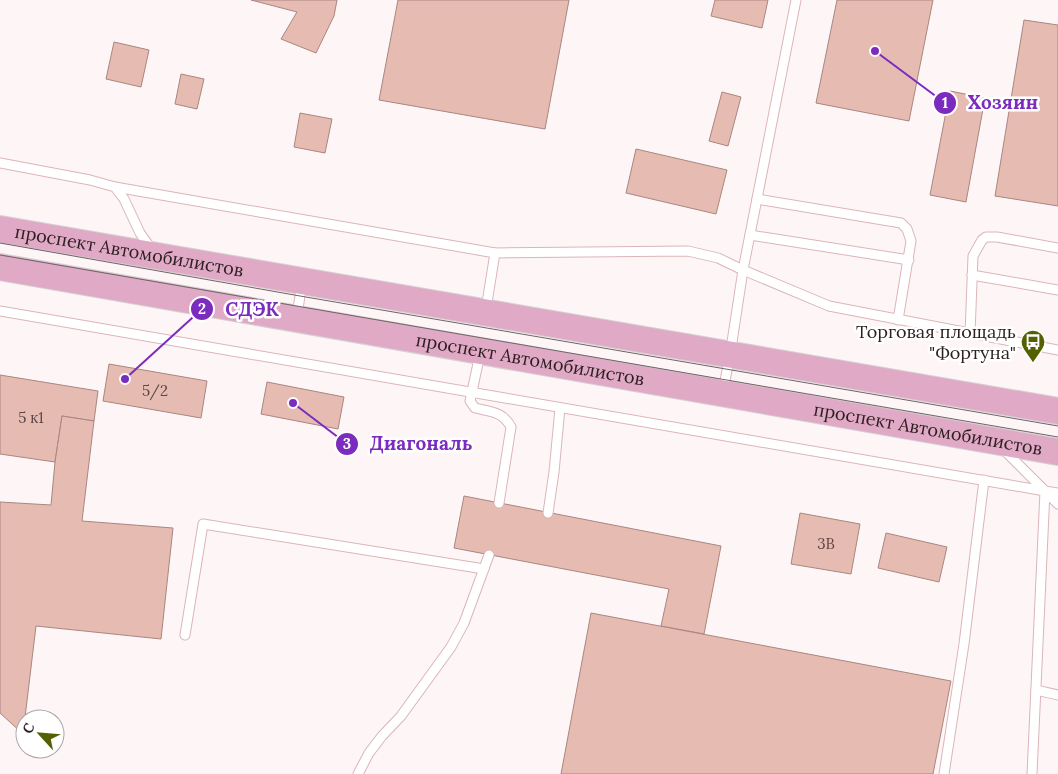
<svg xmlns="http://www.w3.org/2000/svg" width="1058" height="774" viewBox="0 0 1058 774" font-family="Lora,serif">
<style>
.building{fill:#e6bbb2;stroke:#a98680}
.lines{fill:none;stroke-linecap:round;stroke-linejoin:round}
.lane-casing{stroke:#dbb5b9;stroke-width:11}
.primary-casing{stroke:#d5d2d3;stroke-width:28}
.lane{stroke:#fff;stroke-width:9}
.primary{stroke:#e0a9c6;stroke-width:26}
.tram{stroke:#6f6364;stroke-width:1}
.labels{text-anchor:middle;stroke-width:5;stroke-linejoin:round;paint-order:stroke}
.number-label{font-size:15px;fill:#5b4645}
.street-label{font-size:18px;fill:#2d1f21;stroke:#fff}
.poi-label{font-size:18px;fill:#2d1f21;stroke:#fff;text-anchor:end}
.leader{fill:none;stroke:#7b2cbf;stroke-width:2}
.callout-dot{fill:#7b2cbf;stroke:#fff;stroke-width:2}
.mark-label{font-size:15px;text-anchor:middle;font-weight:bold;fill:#fff}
.callout-label{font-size:19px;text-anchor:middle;font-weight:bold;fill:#7b2cbf;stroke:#fff;stroke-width:5;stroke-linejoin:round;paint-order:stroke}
</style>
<rect width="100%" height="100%" fill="#fef6f6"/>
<!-- building -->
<g class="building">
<polygon points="251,0 337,0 334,16 316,53 281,39 297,12"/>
<polygon points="398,0 569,0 545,129 379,100"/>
<polygon points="715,0 768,0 762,28 711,16"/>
<polygon points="837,0 933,0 909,121 816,103"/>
<polygon points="1024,20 1058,25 1058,206 995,196"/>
<polygon points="114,42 149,50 141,87 106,79"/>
<polygon points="181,74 204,79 197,109 175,104"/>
<polygon points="950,91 985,98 966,202 930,195"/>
<polygon points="722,92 741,97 728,146 709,141"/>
<polygon points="300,113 332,119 325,153 294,147"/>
<polygon points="636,149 727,170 716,214 626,193"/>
<polygon points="109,364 207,381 201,418 103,401"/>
<polygon points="0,375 98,391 94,421 62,416 55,462 0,454"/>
<polygon points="267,382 344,397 338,429 261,414"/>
<polygon points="62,416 94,421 82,521 173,528 161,639 36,626 23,734 0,713 0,502 51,505 55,462"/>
<polygon points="464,496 721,546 704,634 661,626 669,589 454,548"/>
<polygon points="800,513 860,524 851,574 791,564"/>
<polygon points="886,533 947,547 939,582 878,568"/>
<polygon points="591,613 951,681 933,774 561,774"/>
</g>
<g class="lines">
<defs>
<g id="lane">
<polyline points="0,163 90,180 115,187 124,199 140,233 152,250"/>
<polyline points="115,187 495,253"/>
<polyline points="757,199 901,223 907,229 911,241 898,320"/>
<polyline points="750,235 909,260"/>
<polyline points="972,275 1058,290"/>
<polyline points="486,309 495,253 688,251 718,258 743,270 829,306 1058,350"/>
<polyline points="0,311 1045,491 1058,504"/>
<polyline points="297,316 302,282"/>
<polyline points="970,334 973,256 982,240 986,237 997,237 1058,248"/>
<path d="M480,354L470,401L475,408C491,412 502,411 511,427L499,503"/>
<polyline points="723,391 730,355 743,270 796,0"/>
<polyline points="1003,449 1045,491 1058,493"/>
<polyline points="548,513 554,472 560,408"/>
<polyline points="185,635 203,524 484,569"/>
<polyline points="1036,690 1058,695"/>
<polyline points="358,774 369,753 382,736 401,716 451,647 464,623 489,555"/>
<polyline points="944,774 964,644 984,480"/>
<polyline points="1032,774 1045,491"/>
</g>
<g id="primary">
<path id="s1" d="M0,229L1058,411"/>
<path id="s2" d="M0,267L1058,452"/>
</g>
</defs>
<!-- lane casing -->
<use href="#lane" class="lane-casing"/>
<!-- primary casing -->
<use href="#primary" class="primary-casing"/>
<!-- lane -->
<use href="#lane" class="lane"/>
<!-- primary -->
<use href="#primary" class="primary"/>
<!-- tram -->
<g class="tram">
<polyline points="0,243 300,296 1058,426"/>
<polyline points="0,255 1058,437"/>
</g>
</g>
<!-- icons -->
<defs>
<symbol id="bus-pin" viewBox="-11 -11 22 30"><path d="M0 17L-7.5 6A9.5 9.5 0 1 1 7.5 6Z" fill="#556100" stroke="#fff"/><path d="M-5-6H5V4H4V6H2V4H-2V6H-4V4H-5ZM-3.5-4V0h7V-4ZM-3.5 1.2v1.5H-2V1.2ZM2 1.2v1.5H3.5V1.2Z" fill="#fff"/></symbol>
</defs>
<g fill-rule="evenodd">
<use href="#bus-pin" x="1019" y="328" width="28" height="38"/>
</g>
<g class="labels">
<!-- number labels -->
<g class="number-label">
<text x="155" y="396">5/2</text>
<text x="31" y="423">5 к1</text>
<text x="826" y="549">3В</text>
</g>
<!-- street labels -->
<g class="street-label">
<text dy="6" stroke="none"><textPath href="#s1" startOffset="131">проспект Автомобилистов</textPath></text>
<text dy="6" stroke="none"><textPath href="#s2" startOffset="538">проспект Автомобилистов</textPath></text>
<text dy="6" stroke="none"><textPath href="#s2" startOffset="942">проспект Автомобилистов</textPath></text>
</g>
<!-- poi labels -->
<g class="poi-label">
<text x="1016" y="338">Торговая площадь<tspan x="1016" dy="21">"Фортуна"</tspan></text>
</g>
</g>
<!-- callouts -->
<path class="leader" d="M875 51L945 103M125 379L202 309M293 403L347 444"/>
<g class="callout-dot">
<circle cx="875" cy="51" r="5"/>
<circle cx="125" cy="379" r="5"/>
<circle cx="293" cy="403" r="5"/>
<circle cx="945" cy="103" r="12"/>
<circle cx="202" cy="309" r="12"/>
<circle cx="347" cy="444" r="12"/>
</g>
<g class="mark-label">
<text x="945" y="108">1</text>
<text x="202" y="314">2</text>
<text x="347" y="449">3</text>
</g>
<g class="callout-label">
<text x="1003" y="109">Хозяин</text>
<text x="252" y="316">СДЭК</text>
<text x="421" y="450">Диагональ</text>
</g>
<!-- north arrow -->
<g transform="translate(40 734) rotate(296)"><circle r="24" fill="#ffffff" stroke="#aba5a6"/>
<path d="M0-4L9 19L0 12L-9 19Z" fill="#556100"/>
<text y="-8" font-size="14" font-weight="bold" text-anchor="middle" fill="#2d1f21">С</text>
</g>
</svg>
